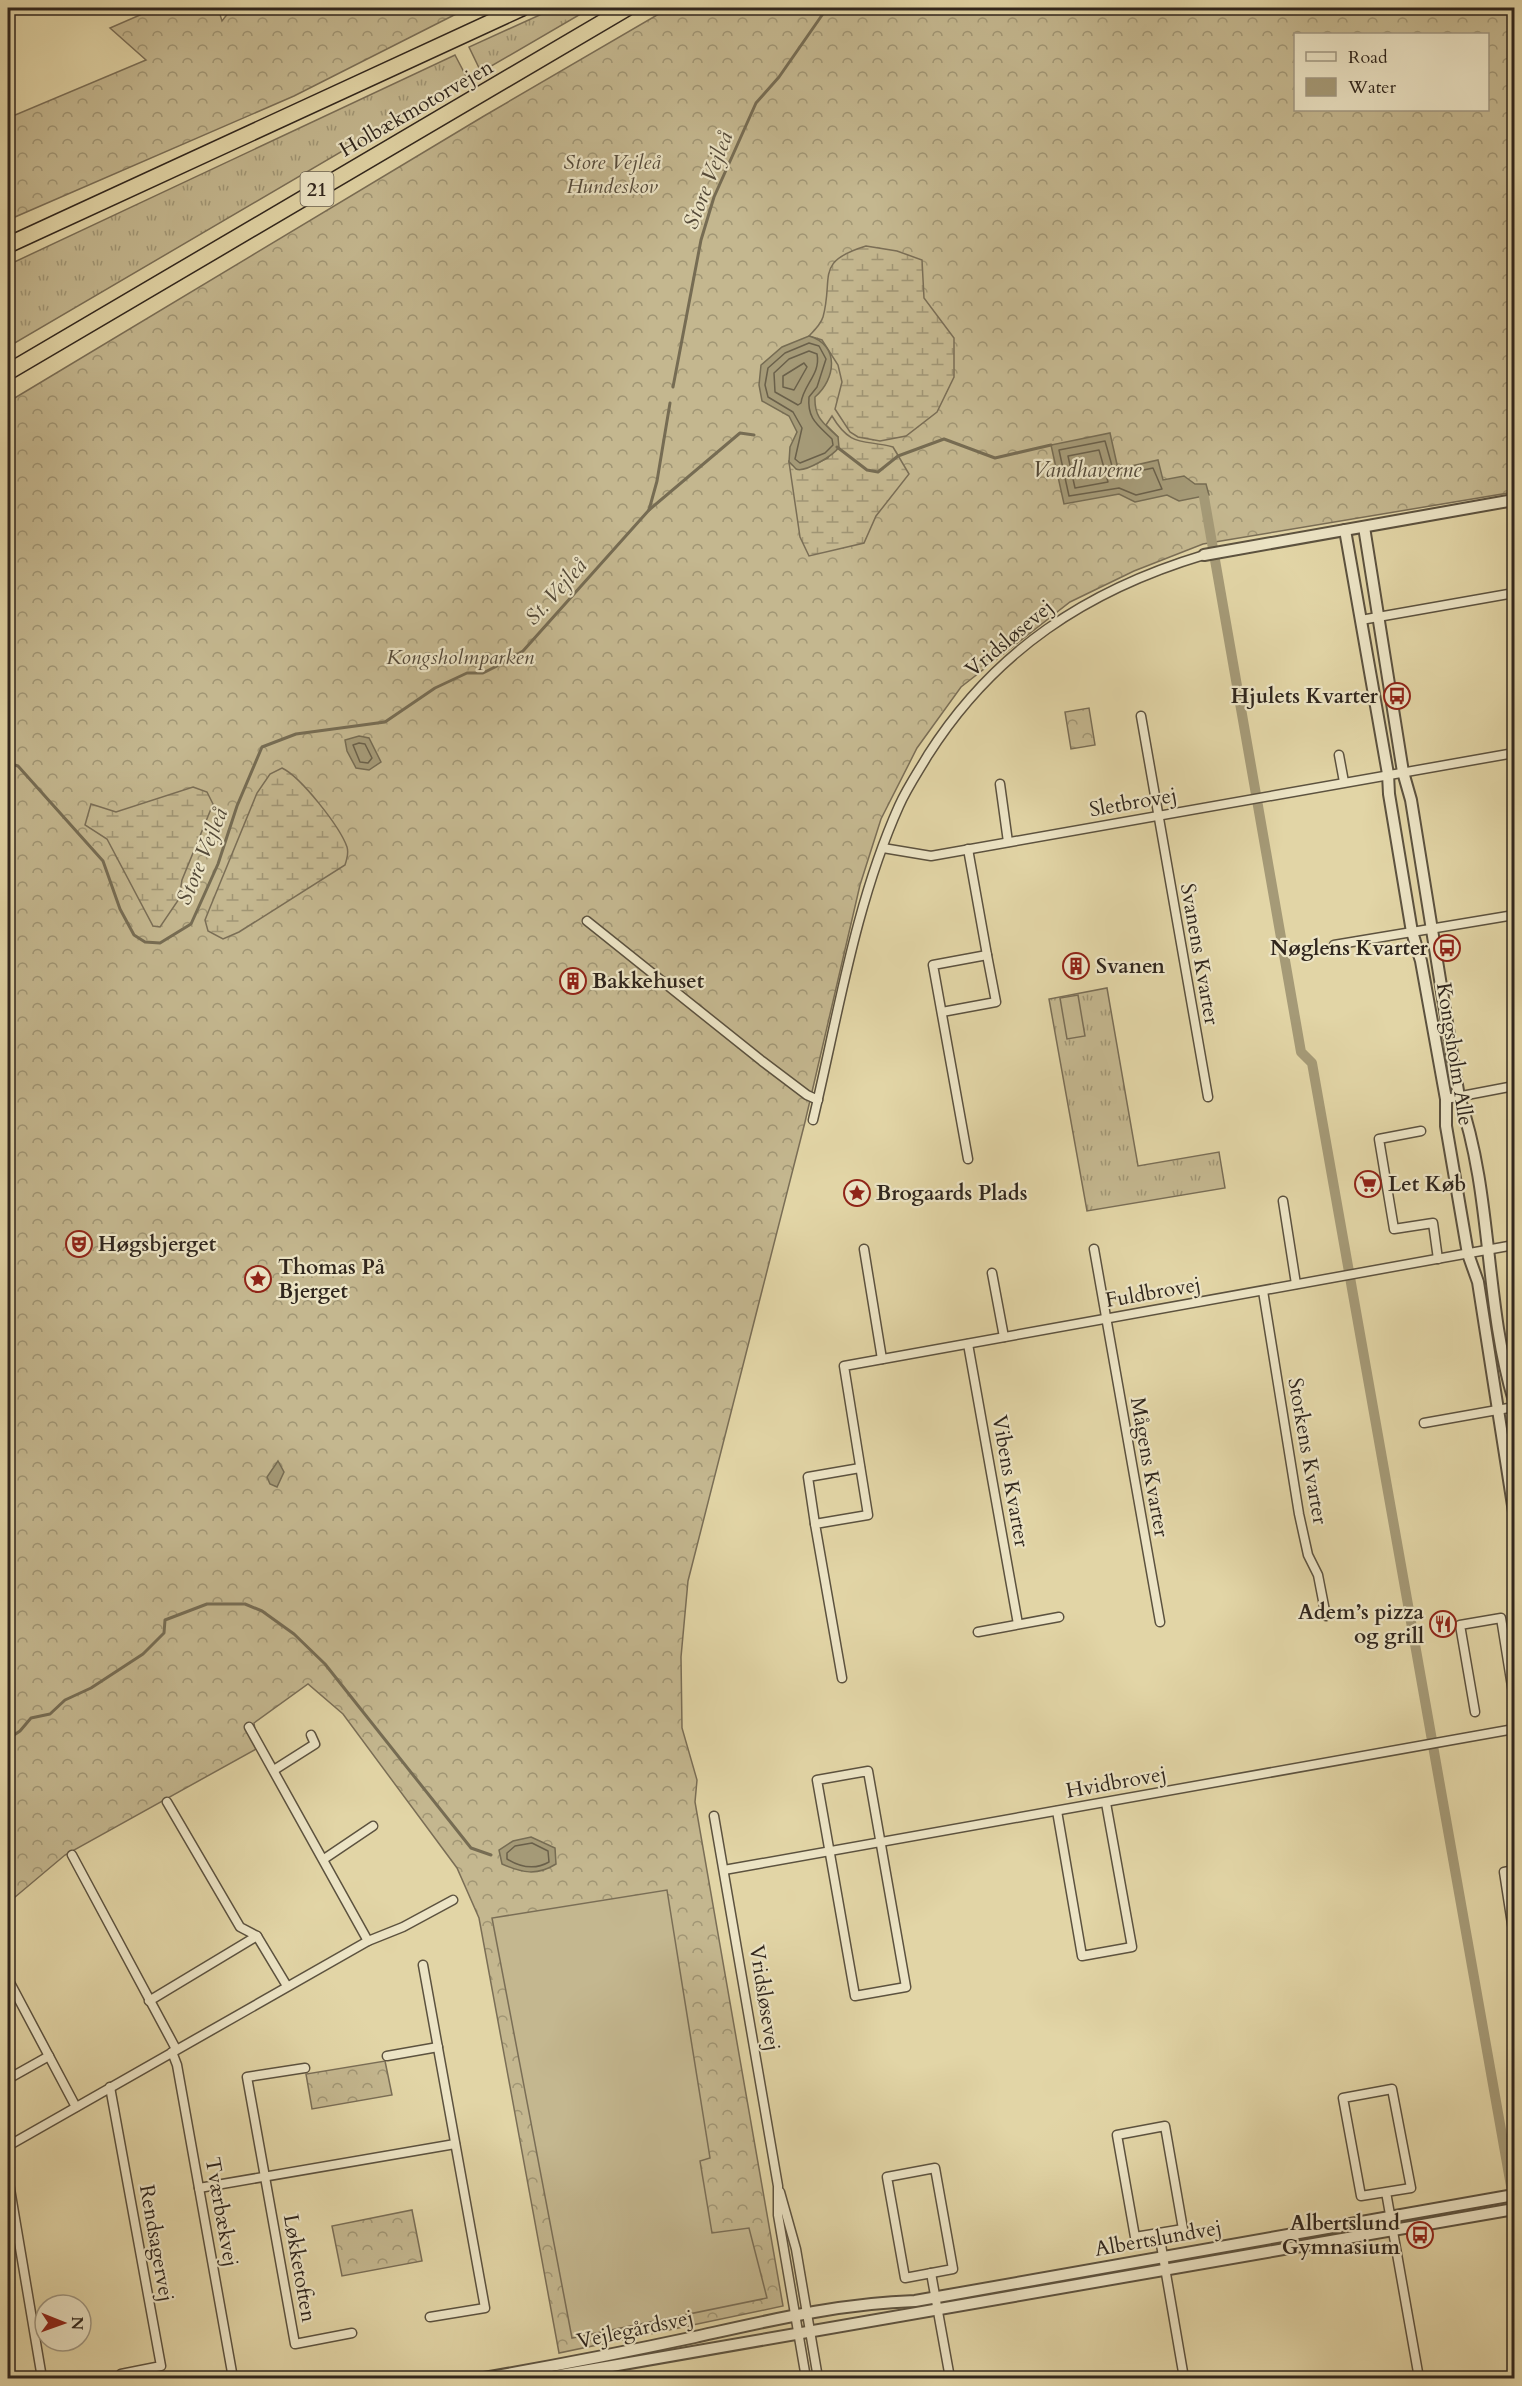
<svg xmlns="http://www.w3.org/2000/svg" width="1522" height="2386" viewBox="0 0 1522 2386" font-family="Cardo,serif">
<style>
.grass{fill:url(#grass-tufts);stroke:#7a6e56;stroke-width:1.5}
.forest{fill:url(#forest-crowns);stroke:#7a6e56;stroke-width:1.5;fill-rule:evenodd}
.wetland{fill:url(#wetland-marsh);stroke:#7a6e56;stroke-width:1.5}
.pitch{fill:#c4b78f;stroke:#7a6e56;stroke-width:1.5}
.water{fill:#a59a77;stroke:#766c53;stroke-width:1.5}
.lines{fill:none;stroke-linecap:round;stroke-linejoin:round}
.shore{stroke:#6a604a;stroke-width:1.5}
.stream{stroke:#766c53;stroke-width:3}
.canal{stroke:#a59a77;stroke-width:10}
.minor-casing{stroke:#5c523f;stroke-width:11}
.tertiary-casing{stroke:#5c523f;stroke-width:14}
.motorway-casing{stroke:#30261d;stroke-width:18}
.minor{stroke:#ece4c5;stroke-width:8}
.tertiary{stroke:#ece4c5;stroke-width:10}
.motorway{stroke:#e2d5a6;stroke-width:15}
.labels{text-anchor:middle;stroke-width:4.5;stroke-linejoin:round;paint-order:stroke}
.shield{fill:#ece4c5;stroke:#685f4f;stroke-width:1.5}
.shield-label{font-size:20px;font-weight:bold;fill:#30261d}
.street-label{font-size:21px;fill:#30261d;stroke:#ece4c5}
.park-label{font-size:21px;font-style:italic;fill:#554a3a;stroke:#ece4c5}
.poi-label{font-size:21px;font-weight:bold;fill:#30261d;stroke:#ece4c5;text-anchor:start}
.water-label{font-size:22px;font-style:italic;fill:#534938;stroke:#ece4c5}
</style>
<defs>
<pattern id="grass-tufts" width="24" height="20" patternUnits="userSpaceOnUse" patternTransform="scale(1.5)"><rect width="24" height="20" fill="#c4b78f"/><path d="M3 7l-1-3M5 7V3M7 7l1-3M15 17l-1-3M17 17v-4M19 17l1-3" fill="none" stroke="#a09574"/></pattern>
<pattern id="forest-crowns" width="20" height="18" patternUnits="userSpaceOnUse" patternTransform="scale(1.5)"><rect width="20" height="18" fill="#c4b78f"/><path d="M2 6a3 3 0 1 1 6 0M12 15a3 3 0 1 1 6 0" fill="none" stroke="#a09574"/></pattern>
<pattern id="wetland-marsh" width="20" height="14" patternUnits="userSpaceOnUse" patternTransform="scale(1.5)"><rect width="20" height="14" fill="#c4b78f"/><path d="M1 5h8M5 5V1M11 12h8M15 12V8" fill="none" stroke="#a09574"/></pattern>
</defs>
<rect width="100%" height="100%" fill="#e2d5a6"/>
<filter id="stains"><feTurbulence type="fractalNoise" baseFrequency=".00333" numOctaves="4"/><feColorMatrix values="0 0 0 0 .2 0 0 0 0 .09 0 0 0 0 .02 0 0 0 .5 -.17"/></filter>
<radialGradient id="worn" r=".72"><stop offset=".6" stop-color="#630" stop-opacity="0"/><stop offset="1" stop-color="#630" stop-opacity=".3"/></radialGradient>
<!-- grass -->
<g class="grass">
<polygon points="555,8 591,8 481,72 469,47"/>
<polygon points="455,55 467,78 8,347 8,265"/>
<polygon points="1107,988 1138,1166 1219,1152 1225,1188 1087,1211 1049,999"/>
</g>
<!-- forest -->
<g class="forest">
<polygon points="156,8 218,8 222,21 232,8 468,8 294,96 8,220 8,118 146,60 110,28"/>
<path d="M669,8H1514V492L1203,544L1134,571L1070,602L961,687L917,748L881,819L860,885L805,1122L688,1581L681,1657L682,1728L697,1780L695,1802L783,2306L559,2353L479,1918L457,1868L343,1714L308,1684L254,1723L258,1748L65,1855L8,1903V402L484,116ZM1296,34H1488V110H1296Z"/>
<polygon points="1089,708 1095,745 1071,749 1065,712"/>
<polygon points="385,2061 392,2095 312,2109 306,2074"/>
<polygon points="412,2210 422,2261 342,2276 332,2226"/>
</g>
<!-- wetland -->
<g class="wetland">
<path d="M866,246L897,251L922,260L924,298L954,338V377L937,412L906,436L880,441L858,437L850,432L835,409L842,382L838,365L822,340L809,336C814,331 821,324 823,317C834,276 814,262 866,246Z"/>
<path d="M832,416C851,448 863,439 893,447L909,474L876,516L864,543L809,556L800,537L789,462C801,475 813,464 828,458L838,437L826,425Z"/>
<path d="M282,768C301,777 340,827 347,847C349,853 347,859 345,865L239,932L223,939L208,931L205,920L209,910L257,793L270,774Z"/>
<polygon points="193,787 207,792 213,804 182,880 179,899 160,927 153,926 107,839 85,825 91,804 116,812"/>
</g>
<!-- pitch -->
<g class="pitch">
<polygon points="1078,995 1085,1036 1067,1039 1060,998"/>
<polygon points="667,1890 710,2158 700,2161 712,2233 749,2228 767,2298 572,2338 492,1918"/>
</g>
<!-- water -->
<g class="water">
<path d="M809,336C840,345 836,379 815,397C814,419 825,424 838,437L839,447C834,455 805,473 796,469C795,468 790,462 789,462L790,447L797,432L789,416L762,401L759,385L761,365L782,347Z"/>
<polygon points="1110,433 1118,469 1158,460 1163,480 1184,476 1195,484 1206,484 1209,495 1179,501 1167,495 1135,502 1119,494 1064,504 1051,445"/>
<polygon points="359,736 369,738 381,762 369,770 356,768 347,751 345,740"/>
<polygon points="278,1461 284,1472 277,1487 270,1484 267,1477"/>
<path d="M531,1837L555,1848L556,1864C537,1876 522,1873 502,1864L499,1850L513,1841Z"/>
</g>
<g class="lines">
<!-- shore -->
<g class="shore">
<path d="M809,343L819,346L826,359L817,387L809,397C807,419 818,425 832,439L833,445L825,453L800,463L795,459L802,428L793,412L768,397L765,385L768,368L785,353Z"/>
<path d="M809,351L817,354C821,374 803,385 801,403L798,405L775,392L774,373L789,359Z"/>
<polygon points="804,363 807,367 794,390 783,387 783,376"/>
<polygon points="1105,441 1114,473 1120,475 1153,468 1162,489 1136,495 1119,488 1069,496 1059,450"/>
<polygon points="1099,450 1108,482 1075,488 1068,456"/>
<polygon points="359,743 365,744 372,758 368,763 360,762 353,745"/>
<path d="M532,1843L548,1851L549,1862C535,1870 520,1867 507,1859V1853L515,1846Z"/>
</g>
<!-- stream -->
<g class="stream">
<polyline points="673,387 701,240 714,197 756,103 779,77 827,8"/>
<polyline points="837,447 867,470 878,472 898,456 944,439 995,458 1051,445"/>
<polyline points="649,510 740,433 754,435"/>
<polyline points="8,763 18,766 103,861 120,909 134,935 145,942 160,943 191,924 218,864 237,806 262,747 296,734 385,722 435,688 467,673 483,673 503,663 523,651 649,510 657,481 670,403"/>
<polyline points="8,1739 20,1731 31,1718 50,1714 65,1700 91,1688 143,1654 164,1633 165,1620 207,1604 245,1604 262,1611 294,1634 325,1664 471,1848 491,1855"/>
</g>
<!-- canal -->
<polyline class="canal" points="1204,497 1301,1052 1312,1063 1514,2203"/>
<defs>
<g id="minor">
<polyline points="1361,620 1514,593"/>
<polyline points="1141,716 1208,1097"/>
<polyline points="1339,755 1344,782"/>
<polyline points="1000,784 1008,842"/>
<polyline points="883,848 931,856 1514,753"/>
<polyline points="587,921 762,1061 807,1095 818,1100"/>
<polyline points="1334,945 1514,915"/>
<polyline points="942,1012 996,1002 987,955"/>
<polyline points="1446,1099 1514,1086"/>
<path d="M813,1120C838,1016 855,904 899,806C907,788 918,772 928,755C994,651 1087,590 1204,555"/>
<polyline points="1421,1131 1379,1139 1394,1229 1433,1223 1438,1259"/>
<polyline points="968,1159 933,965 987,955 968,849"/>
<polyline points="1283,1201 1296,1284"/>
<polyline points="864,1249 882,1359"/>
<polyline points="1094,1249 1160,1622"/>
<polyline points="992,1273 1004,1337"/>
<polyline points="1263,1291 1299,1514 1308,1555 1318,1575 1326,1616"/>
<polyline points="968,1344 1018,1624"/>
<polyline points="1424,1423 1514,1407"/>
<polyline points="815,1524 808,1477 860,1468"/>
<polyline points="978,1632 1059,1617"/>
<polyline points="842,1678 815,1524 868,1515 844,1366 1514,1245"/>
<polyline points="1475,1712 1460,1625 1501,1618 1514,1699"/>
<polyline points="249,1727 368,1941 403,1927 453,1900"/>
<polyline points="274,1770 315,1744 311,1735"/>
<polygon points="868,1771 906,1987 855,1996 817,1780"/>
<polyline points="167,1802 240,1927 257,1936 287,1986"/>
<polyline points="1057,1811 1082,1956 1132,1947 1106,1803"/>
<polyline points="714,1816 778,2186 778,2215 806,2378"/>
<polyline points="72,1855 176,2049"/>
<polyline points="324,1859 373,1826"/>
<polyline points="724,1870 1514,1729"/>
<polyline points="1514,1870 1504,1872 1514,1937"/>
<polyline points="423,1965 485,2308 430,2317"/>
<polyline points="8,1979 76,2107"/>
<polyline points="149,2001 257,1936"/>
<polyline points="172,2052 177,2065 233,2378"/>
<polyline points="387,2056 438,2047"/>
<polyline points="305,2068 247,2077 295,2344 352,2333"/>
<polyline points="8,2079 49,2056"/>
<polyline points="110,2087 161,2366 121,2374"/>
<polygon points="1165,2126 1183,2229 1135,2237 1117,2135"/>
<polyline points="8,2146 368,1941"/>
<polygon points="935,2168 953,2269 905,2278 887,2177"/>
<polyline points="8,2177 42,2378"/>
<polyline points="199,2188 455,2144"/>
<polyline points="780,2192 796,2249 818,2378"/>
<polyline points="1386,2192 1361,2196 1343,2098 1392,2089 1411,2188 1386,2192 1419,2378"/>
<polyline points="1159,2233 1184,2378"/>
<polyline points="931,2273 950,2378"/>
</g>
<g id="tertiary">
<path d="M1364,527L1403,772L1411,800L1459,1097C1493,1195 1484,1302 1514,1401"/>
<polyline points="1345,530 1388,774 1389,794 1412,932 1421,961 1446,1099 1446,1126 1468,1254 1478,1282 1514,1512"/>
<polyline points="1204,555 1514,500"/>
<path d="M484,2378C554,2366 625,2352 695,2337C767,2321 841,2303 915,2301L1514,2195"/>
<polyline points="543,2378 1514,2209"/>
</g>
<g id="motorway">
<polyline points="8,245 522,8"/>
<polyline points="8,372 627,8"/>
</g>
</defs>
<!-- minor casing -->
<use href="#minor" class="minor-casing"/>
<!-- tertiary casing -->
<use href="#tertiary" class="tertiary-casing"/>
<!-- motorway casing -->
<use href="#motorway" class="motorway-casing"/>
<!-- minor -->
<use href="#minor" class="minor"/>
<!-- tertiary -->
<use href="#tertiary" class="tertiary"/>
<!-- motorway -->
<use href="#motorway" class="motorway"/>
</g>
<!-- icons -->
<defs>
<symbol id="bus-ring" viewBox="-11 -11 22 22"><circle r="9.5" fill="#ece4c5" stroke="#8f2418" stroke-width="1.5"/><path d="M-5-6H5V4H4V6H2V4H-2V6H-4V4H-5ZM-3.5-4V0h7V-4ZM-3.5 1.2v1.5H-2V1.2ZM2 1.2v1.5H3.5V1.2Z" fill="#8f2418"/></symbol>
<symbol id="building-ring" viewBox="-11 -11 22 22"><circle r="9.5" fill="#ece4c5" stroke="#8f2418" stroke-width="1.5"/><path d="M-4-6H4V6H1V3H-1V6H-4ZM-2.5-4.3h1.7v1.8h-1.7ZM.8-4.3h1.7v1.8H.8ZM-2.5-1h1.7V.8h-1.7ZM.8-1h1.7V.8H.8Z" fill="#8f2418"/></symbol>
<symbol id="supermarket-ring" viewBox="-11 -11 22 22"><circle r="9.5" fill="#ece4c5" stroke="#8f2418" stroke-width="1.5"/><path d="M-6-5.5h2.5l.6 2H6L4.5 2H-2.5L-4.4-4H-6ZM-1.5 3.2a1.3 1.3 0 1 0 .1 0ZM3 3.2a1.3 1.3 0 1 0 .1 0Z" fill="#8f2418"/></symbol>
<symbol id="sight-ring" viewBox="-11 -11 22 22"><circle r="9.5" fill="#ece4c5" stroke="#8f2418" stroke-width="1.5"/><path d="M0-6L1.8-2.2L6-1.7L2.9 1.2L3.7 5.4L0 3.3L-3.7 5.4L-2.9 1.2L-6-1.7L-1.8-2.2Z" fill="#8f2418"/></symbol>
<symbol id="theatre-ring" viewBox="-11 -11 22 22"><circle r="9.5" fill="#ece4c5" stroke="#8f2418" stroke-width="1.5"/><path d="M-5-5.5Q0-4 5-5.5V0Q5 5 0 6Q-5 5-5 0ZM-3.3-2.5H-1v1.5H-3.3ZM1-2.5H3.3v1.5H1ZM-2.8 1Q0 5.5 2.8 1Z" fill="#8f2418"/></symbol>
<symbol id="restaurant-ring" viewBox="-11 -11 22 22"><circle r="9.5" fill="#ece4c5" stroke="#8f2418" stroke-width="1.5"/><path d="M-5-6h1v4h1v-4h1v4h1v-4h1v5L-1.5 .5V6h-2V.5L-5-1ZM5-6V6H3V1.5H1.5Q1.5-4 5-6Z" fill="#8f2418"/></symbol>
</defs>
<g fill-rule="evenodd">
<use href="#bus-ring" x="1382" y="681" width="30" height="30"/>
<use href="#bus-ring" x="1432" y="933" width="30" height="30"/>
<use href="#building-ring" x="1061" y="951" width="30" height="30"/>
<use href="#building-ring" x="558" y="966" width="30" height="30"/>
<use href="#supermarket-ring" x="1353" y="1169" width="30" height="30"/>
<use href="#sight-ring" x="842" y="1178" width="30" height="30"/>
<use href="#theatre-ring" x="64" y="1229" width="30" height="30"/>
<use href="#sight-ring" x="243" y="1264" width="30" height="30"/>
<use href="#restaurant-ring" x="1428" y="1609" width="30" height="30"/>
<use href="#bus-ring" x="1405" y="2220" width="30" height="30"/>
</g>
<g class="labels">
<!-- shield labels -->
<rect class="shield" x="300.5" y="172" width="33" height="34" rx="4.5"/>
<g class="shield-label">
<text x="317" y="196">21</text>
</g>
<!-- street labels -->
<g class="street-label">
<text transform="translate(416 108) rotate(-30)" y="7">Holbækmotorvejen</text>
<text transform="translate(1009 638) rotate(-40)" y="7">Vridsløsevej</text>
<text transform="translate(1133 802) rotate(-10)" y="7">Sletbrovej</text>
<text transform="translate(1200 954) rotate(80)" y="7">Svanens Kvarter</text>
<text transform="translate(1455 1054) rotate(81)" y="7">Kongsholm Alle</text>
<text transform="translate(1153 1292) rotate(-10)" y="7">Fuldbrovej</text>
<text transform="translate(1308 1451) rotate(80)" y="7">Storkens Kvarter</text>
<text transform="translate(1150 1467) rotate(80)" y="7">Mågens Kvarter</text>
<text transform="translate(1011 1481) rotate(80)" y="7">Vibens Kvarter</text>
<text transform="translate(1116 1782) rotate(-10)" y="7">Hvidbrovej</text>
<text transform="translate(765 1998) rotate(81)" y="7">Vridsløsevej</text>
<text transform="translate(222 2212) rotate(80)" y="7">Tværbækvej</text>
<text transform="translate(1158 2238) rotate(-10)" y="7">Albertslundvej</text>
<text transform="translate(157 2243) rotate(80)" y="7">Rendsagervej</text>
<text transform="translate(300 2268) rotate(80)" y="7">Løkketoften</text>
<text transform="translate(635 2329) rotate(-12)" y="7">Vejlegårdsvej</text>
</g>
<!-- park labels -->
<g class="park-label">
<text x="612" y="169">Store Vejleå<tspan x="612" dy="24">Hundeskov</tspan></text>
<text x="460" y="664">Kongsholmparken</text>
</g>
<!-- poi labels -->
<g class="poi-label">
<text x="1378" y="703" text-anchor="end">Hjulets Kvarter</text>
<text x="1428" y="955" text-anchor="end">Nøglens Kvarter</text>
<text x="1096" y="973">Svanen</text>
<text x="592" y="988">Bakkehuset</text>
<text x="1388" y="1191">Let Køb</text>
<text x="876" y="1200">Brogaards Plads</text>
<text x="98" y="1251">Høgsbjerget</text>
<text x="278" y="1274">Thomas På<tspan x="278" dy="24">Bjerget</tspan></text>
<text x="1424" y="1619" text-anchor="end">Adem’s pizza<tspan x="1424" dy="24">og grill</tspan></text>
<text x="1400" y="2230" text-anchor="end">Albertslund<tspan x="1400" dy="24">Gymnasium</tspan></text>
</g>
<!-- water labels -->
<g class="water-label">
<text transform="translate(707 180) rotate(-69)" y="8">Store Vejleå</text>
<text x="1087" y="477">Vandhaverne</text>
<text transform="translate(555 591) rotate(-48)" y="8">St. Vejleå</text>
<text transform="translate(201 856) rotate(-68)" y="8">Store Vejleå</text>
</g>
</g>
<!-- margin -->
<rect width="1522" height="2386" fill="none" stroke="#e2d5a6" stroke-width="30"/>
<rect x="9" y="9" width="1504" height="2368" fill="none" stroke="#30261d" stroke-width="3"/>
<rect x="15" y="15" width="1492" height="2356" fill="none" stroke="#30261d" stroke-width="1.5"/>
<!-- legend -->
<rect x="1294" y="33" width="195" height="78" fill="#ece4c5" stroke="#a19882" stroke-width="1.5"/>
<rect x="1306" y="52" width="30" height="9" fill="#ece4c5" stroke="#a19882" stroke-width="1.5"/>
<text x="1348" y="63" font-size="18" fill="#30261d">Road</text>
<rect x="1306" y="78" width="30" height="18" fill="#a59a77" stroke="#a19882" stroke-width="1.5"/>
<text x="1348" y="93" font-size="18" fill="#30261d">Water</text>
<!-- north arrow -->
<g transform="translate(63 2323) rotate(91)"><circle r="28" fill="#ece4c5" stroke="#a19882" stroke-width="1.5"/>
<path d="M0-4.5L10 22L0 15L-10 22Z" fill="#8f2418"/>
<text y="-9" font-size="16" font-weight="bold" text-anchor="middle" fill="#30261d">N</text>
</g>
<rect width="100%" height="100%" filter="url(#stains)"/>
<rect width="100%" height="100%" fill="url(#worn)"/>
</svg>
